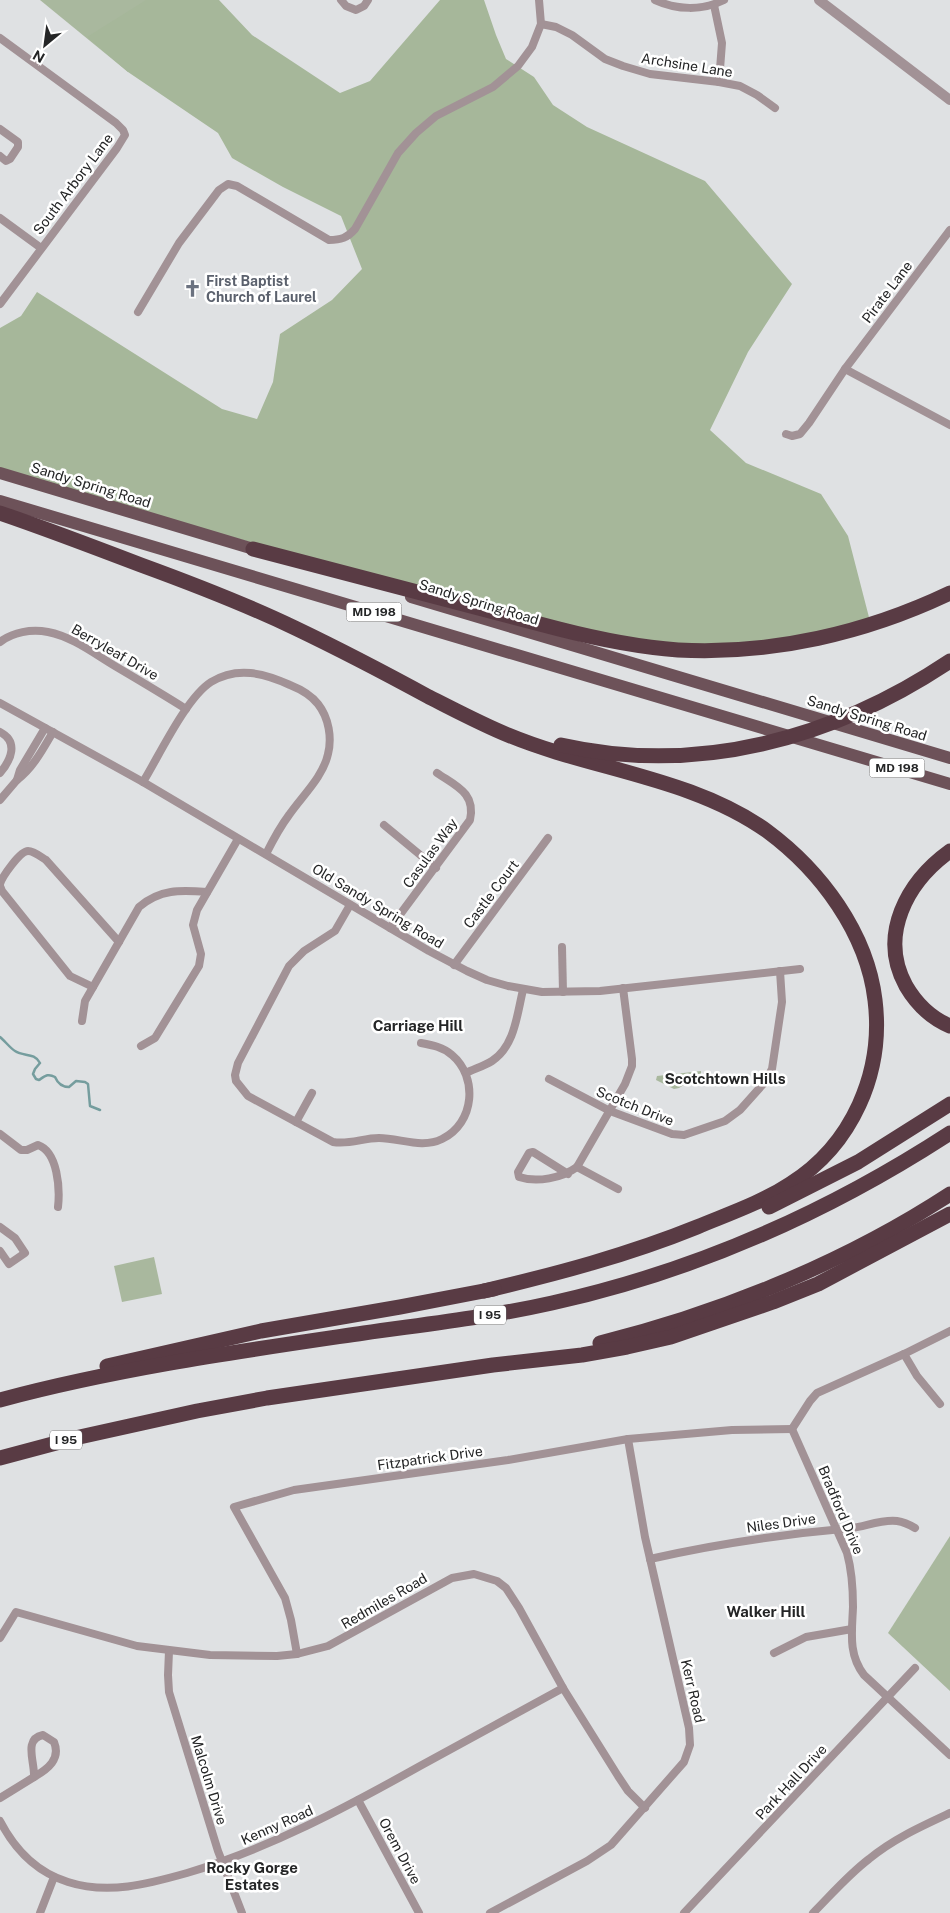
<svg xmlns="http://www.w3.org/2000/svg" width="950" height="1913" viewBox="0 0 950 1913" font-family="'Public Sans',sans-serif">
<style>
.green{fill:#a9b89e}
.forest{fill:#a6b79a}
.lines{fill:none;stroke-linecap:round;stroke-linejoin:round}
.stream{stroke:#759d9e;stroke-width:2.5}
.minor{stroke:#a29296;stroke-width:8}
.tertiary{stroke:#a29296;stroke-width:10}
.primary{stroke:#6d5259;stroke-width:12}
.motorway{stroke:#593b44;stroke-width:15}
.labels{text-anchor:middle;stroke-width:5;stroke-linejoin:round;paint-order:stroke}
.shield{fill:#fff;stroke:#666667;stroke-width:1}
.shield-label{font-size:12px;font-weight:bold;fill:#242526}
.street-label{font-size:14px;fill:#242526;stroke:#fff}
.worship-label{font-size:14px;font-weight:bold;fill:#5b616d;stroke:#fff;text-anchor:start}
.neighbourhood-label{font-size:15px;font-weight:bold;fill:#242526;stroke:#fff}
</style>
<rect width="100%" height="100%" fill="#dfe1e3"/>
<!-- green -->
<g class="green">
<polygon points="40,0 191,0 128,72"/>
<polygon points="701,1071 701,1074 679,1088 674,1089 656,1080 657,1076"/>
<polygon points="154,1257 162,1294 122,1302 114,1266"/>
<polygon points="950,1536 950,1691 888,1633"/>
</g>
<!-- forest -->
<polygon class="forest" points="146,0 219,0 252,35 340,93 370,81 440,0 484,0 496,35 506,59 534,77 553,105 587,127 705,181 792,284 748,352 710,430 746,463 821,494 848,536 871,625 758,647 605,640 0,473 0,328 21,316 37,292 222,409 257,419 273,382 280,334 332,300 362,269 341,216 283,187 232,158 218,133 128,72 87,37"/>
<g class="lines">
<!-- stream -->
<path class="stream" d="M0,1037C5,1041 10,1048 15,1051C24,1057 34,1052 40,1063L35,1069L33,1074L36,1079L39,1080C45,1076 48,1073 55,1077C58,1084 62,1087 69,1087L76,1081L85,1082L88,1084L90,1106L100,1110"/>
<!-- minor -->
<g class="minor">
<polyline points="341,0 346,6 356,10 364,6 368,0"/>
<path d="M655,0C677,10 702,11 724,0"/>
<polyline points="714,5 722,43 719,82"/>
<polyline points="541,24 556,27 572,35 605,59 623,66 650,74 719,82 740,86 757,95 775,108"/>
<polyline points="0,38 116,123 123,130 125,135 117,148 0,304"/>
<polyline points="0,129 18,142 18,147 10,159 6,161 0,156"/>
<polyline points="0,218 41,248"/>
<path d="M138,312L179,243L219,190L228,184L237,186L329,240C341,240 347,238 355,229L398,153L416,133L436,116L493,87L518,66L532,47L541,24L539,0"/>
<polyline points="845,369 950,425"/>
<polyline points="786,434 792,436 800,434 809,423 845,369 950,230"/>
<path d="M0,642C13,632 31,629 48,632C74,637 97,656 120,669C142,682 164,695 186,709"/>
<polyline points="0,703 143,782 429,951 467,971 487,980 508,986 542,992 600,991 800,969"/>
<path d="M0,732C19,742 11,760 0,773"/>
<path d="M17,780C33,768 43,749 53,732"/>
<path d="M143,782C159,756 186,698 211,682C237,666 264,673 290,685C300,689 311,695 318,704C329,718 332,738 328,754C323,777 302,796 289,815C280,827 273,840 266,854"/>
<polyline points="0,800 17,780 20,770 45,728"/>
<polyline points="384,825 436,868"/>
<path d="M0,884C2,877 20,851 28,851C34,851 41,857 46,860L119,942"/>
<polyline points="0,886 2,891 70,976 93,987"/>
<path d="M350,905L335,931L304,951L289,966L238,1063L235,1075L236,1081L248,1096L333,1142C349,1145 363,1138 379,1138C400,1138 422,1149 442,1139C475,1123 478,1077 452,1055C443,1047 432,1045 421,1043"/>
<path d="M390,928L470,820C476,793 456,786 437,773"/>
<polyline points="562,947 563,992"/>
<polyline points="454,965 548,838"/>
<path d="M82,1021L85,1001L139,907C160,889 180,890 207,892"/>
<polyline points="141,1046 155,1038 199,966 201,954 193,925 197,910 238,839"/>
<path d="M466,1073C474,1069 484,1066 492,1061C515,1046 517,1014 523,990"/>
<polyline points="549,1079 610,1111 672,1134 684,1135 725,1121 740,1110 765,1082 772,1069 782,1002 780,971"/>
<polyline points="296,1122 312,1093"/>
<path d="M0,1134L21,1150H27L38,1145C58,1152 60,1189 58,1207"/>
<polyline points="577,1167 618,1189"/>
<path d="M568,1174L533,1152L529,1153L518,1172L519,1177C537,1183 562,1178 577,1167L625,1084L632,1066V1059L623,988"/>
<polyline points="0,1227 15,1238 25,1253 9,1264 0,1251"/>
<polyline points="904,1354 917,1376 940,1404"/>
<path d="M792,1429L847,1553C852,1571 853,1589 853,1607C852,1632 848,1654 864,1675L950,1755"/>
<polyline points="792,1429 810,1401 817,1393 904,1354 950,1331"/>
<path d="M650,1559C716,1544 784,1534 852,1528C866,1526 883,1519 897,1521C904,1522 910,1525 915,1528"/>
<polyline points="0,1638 16,1612 137,1646 210,1655 277,1656 297,1654 328,1646 452,1578 474,1574 497,1581 506,1588 519,1608 563,1688 618,1776 628,1791 645,1808"/>
<polyline points="169,1651 168,1675 169,1692 218,1851 242,1913"/>
<polyline points="774,1653 806,1637 852,1629"/>
<polyline points="297,1654 291,1620 285,1598 234,1507 294,1490 508,1460 628,1439 732,1430 792,1429"/>
<path d="M43,1735L54,1742C61,1759 48,1769 34,1777C35,1762 23,1739 43,1735Z"/>
<polyline points="0,1798 34,1777"/>
<polyline points="358,1800 419,1913"/>
<path d="M0,1821C15,1850 36,1872 68,1882C108,1895 148,1884 187,1873C270,1848 345,1808 420,1766C468,1740 515,1714 563,1688"/>
<polyline points="40,1913 54,1877"/>
<polyline points="490,1913 587,1861 611,1845 684,1762 690,1745 689,1728 645,1537 628,1439"/>
<polyline points="684,1913 915,1668"/>
<path d="M813,1913C831,1895 848,1875 869,1859C893,1839 922,1826 950,1813"/>
</g>
<!-- tertiary -->
<polyline class="tertiary" points="819,0 950,100"/>
<!-- primary -->
<g class="primary">
<polyline points="0,473 260,551"/>
<polyline points="0,501 950,784"/>
<polyline points="411,597 950,758"/>
</g>
<!-- motorway -->
<g class="motorway">
<path d="M0,513C47,529 94,547 141,565C193,584 245,604 295,628C341,650 385,673 429,697C455,710 481,724 508,735C592,770 691,777 767,831C821,871 867,933 875,1000C884,1073 852,1145 790,1184C761,1203 728,1214 697,1227C628,1255 556,1274 484,1291"/>
<path d="M253,549L559,629C598,639 638,647 678,650C772,655 866,633 950,593"/>
<path d="M561,745C699,776 835,738 950,661"/>
<path d="M950,851C907,882 878,935 906,986C916,1003 931,1018 950,1026"/>
<polyline points="769,1207 858,1162 950,1104"/>
<path d="M600,1343C721,1313 846,1262 950,1194"/>
<polyline points="107,1366 261,1331 400,1307 494,1289"/>
<path d="M0,1400C119,1368 242,1351 364,1333C427,1324 490,1317 552,1303C696,1271 827,1213 950,1133"/>
<polyline points="0,1458 75,1438 197,1411 267,1398 493,1365 582,1355 627,1347 671,1337 773,1302 818,1284 950,1214"/>
</g>
</g>
<!-- icons -->
<defs>
<symbol id="church-bare" viewBox="-9 -9 18 18"><path d="M-1.2-6h2.4v3.5h3.3v2.4h-3.3V6h-2.4V-.1h-3.3v-2.4h3.3Z" fill="#6b7280" stroke="#fff" stroke-width="2.5" paint-order="stroke"/></symbol>
</defs>
<g fill-rule="evenodd">
<use href="#church-bare" x="180" y="276" width="25" height="25"/>
</g>
<g class="labels">
<!-- shield labels -->
<g class="shield">
<rect x="346.5" y="602.5" width="55" height="19" rx="4"/>
<rect x="869.5" y="758.5" width="55" height="19" rx="4"/>
<rect x="474" y="1305.5" width="32" height="19" rx="4"/>
<rect x="50" y="1430.5" width="32" height="19" rx="4"/>
</g>
<g class="shield-label">
<text x="374" y="616">MD 198</text>
<text x="897" y="772">MD 198</text>
<text x="490" y="1319">I 95</text>
<text x="66" y="1444">I 95</text>
</g>
<!-- street labels -->
<g class="street-label">
<text transform="translate(687 65) rotate(9)" y="5">Archsine Lane</text>
<text transform="translate(73 184) rotate(-53)" y="5">South Arbory Lane</text>
<text transform="translate(887 292) rotate(-53)" y="5">Pirate Lane</text>
<text transform="translate(91 485) rotate(17)" y="5">Sandy Spring Road</text>
<text transform="translate(479 602) rotate(17)" y="5">Sandy Spring Road</text>
<text transform="translate(115 652) rotate(30)" y="5">Berryleaf Drive</text>
<text transform="translate(867 718) rotate(17)" y="5">Sandy Spring Road</text>
<text transform="translate(430 853) rotate(-54)" y="5">Casulas Way</text>
<text transform="translate(491 894) rotate(-53)" y="5">Castle Court</text>
<text transform="translate(378 906) rotate(31)" y="5">Old Sandy Spring Road</text>
<text transform="translate(635 1106) rotate(22)" y="5">Scotch Drive</text>
<text transform="translate(430 1458) rotate(-8)" y="5">Fitzpatrick Drive</text>
<text transform="translate(841 1510) rotate(67)" y="5">Bradford Drive</text>
<text transform="translate(781 1523) rotate(-8)" y="5">Niles Drive</text>
<text transform="translate(384 1601) rotate(-30)" y="5">Redmiles Road</text>
<text transform="translate(693 1691) rotate(77)" y="5">Kerr Road</text>
<text transform="translate(209 1780) rotate(73)" y="5">Malcolm Drive</text>
<text transform="translate(791 1782) rotate(-47)" y="5">Park Hall Drive</text>
<text transform="translate(277 1825) rotate(-24)" y="5">Kenny Road</text>
<text transform="translate(400 1851) rotate(62)" y="5">Orem Drive</text>
</g>
<!-- worship labels -->
<g class="worship-label">
<text x="206" y="286">First Baptist<tspan x="206" dy="16">Church of Laurel</tspan></text>
</g>
<!-- neighbourhood labels -->
<g class="neighbourhood-label">
<text x="418" y="1031">Carriage Hill</text>
<text x="725" y="1084">Scotchtown Hills</text>
<text x="766" y="1617">Walker Hill</text>
<text x="252" y="1873">Rocky Gorge<tspan x="252" dy="17">Estates</tspan></text>
</g>
</g>
<!-- north arrow -->
<g transform="translate(45 45) rotate(209)" stroke="#ffffff" stroke-width="4" paint-order="stroke">
<path d="M0-4L9 19L0 12L-9 19Z" fill="#242526"/>
<text y="-8" font-size="14" font-weight="bold" text-anchor="middle" fill="#242526">N</text>
</g>
</svg>
